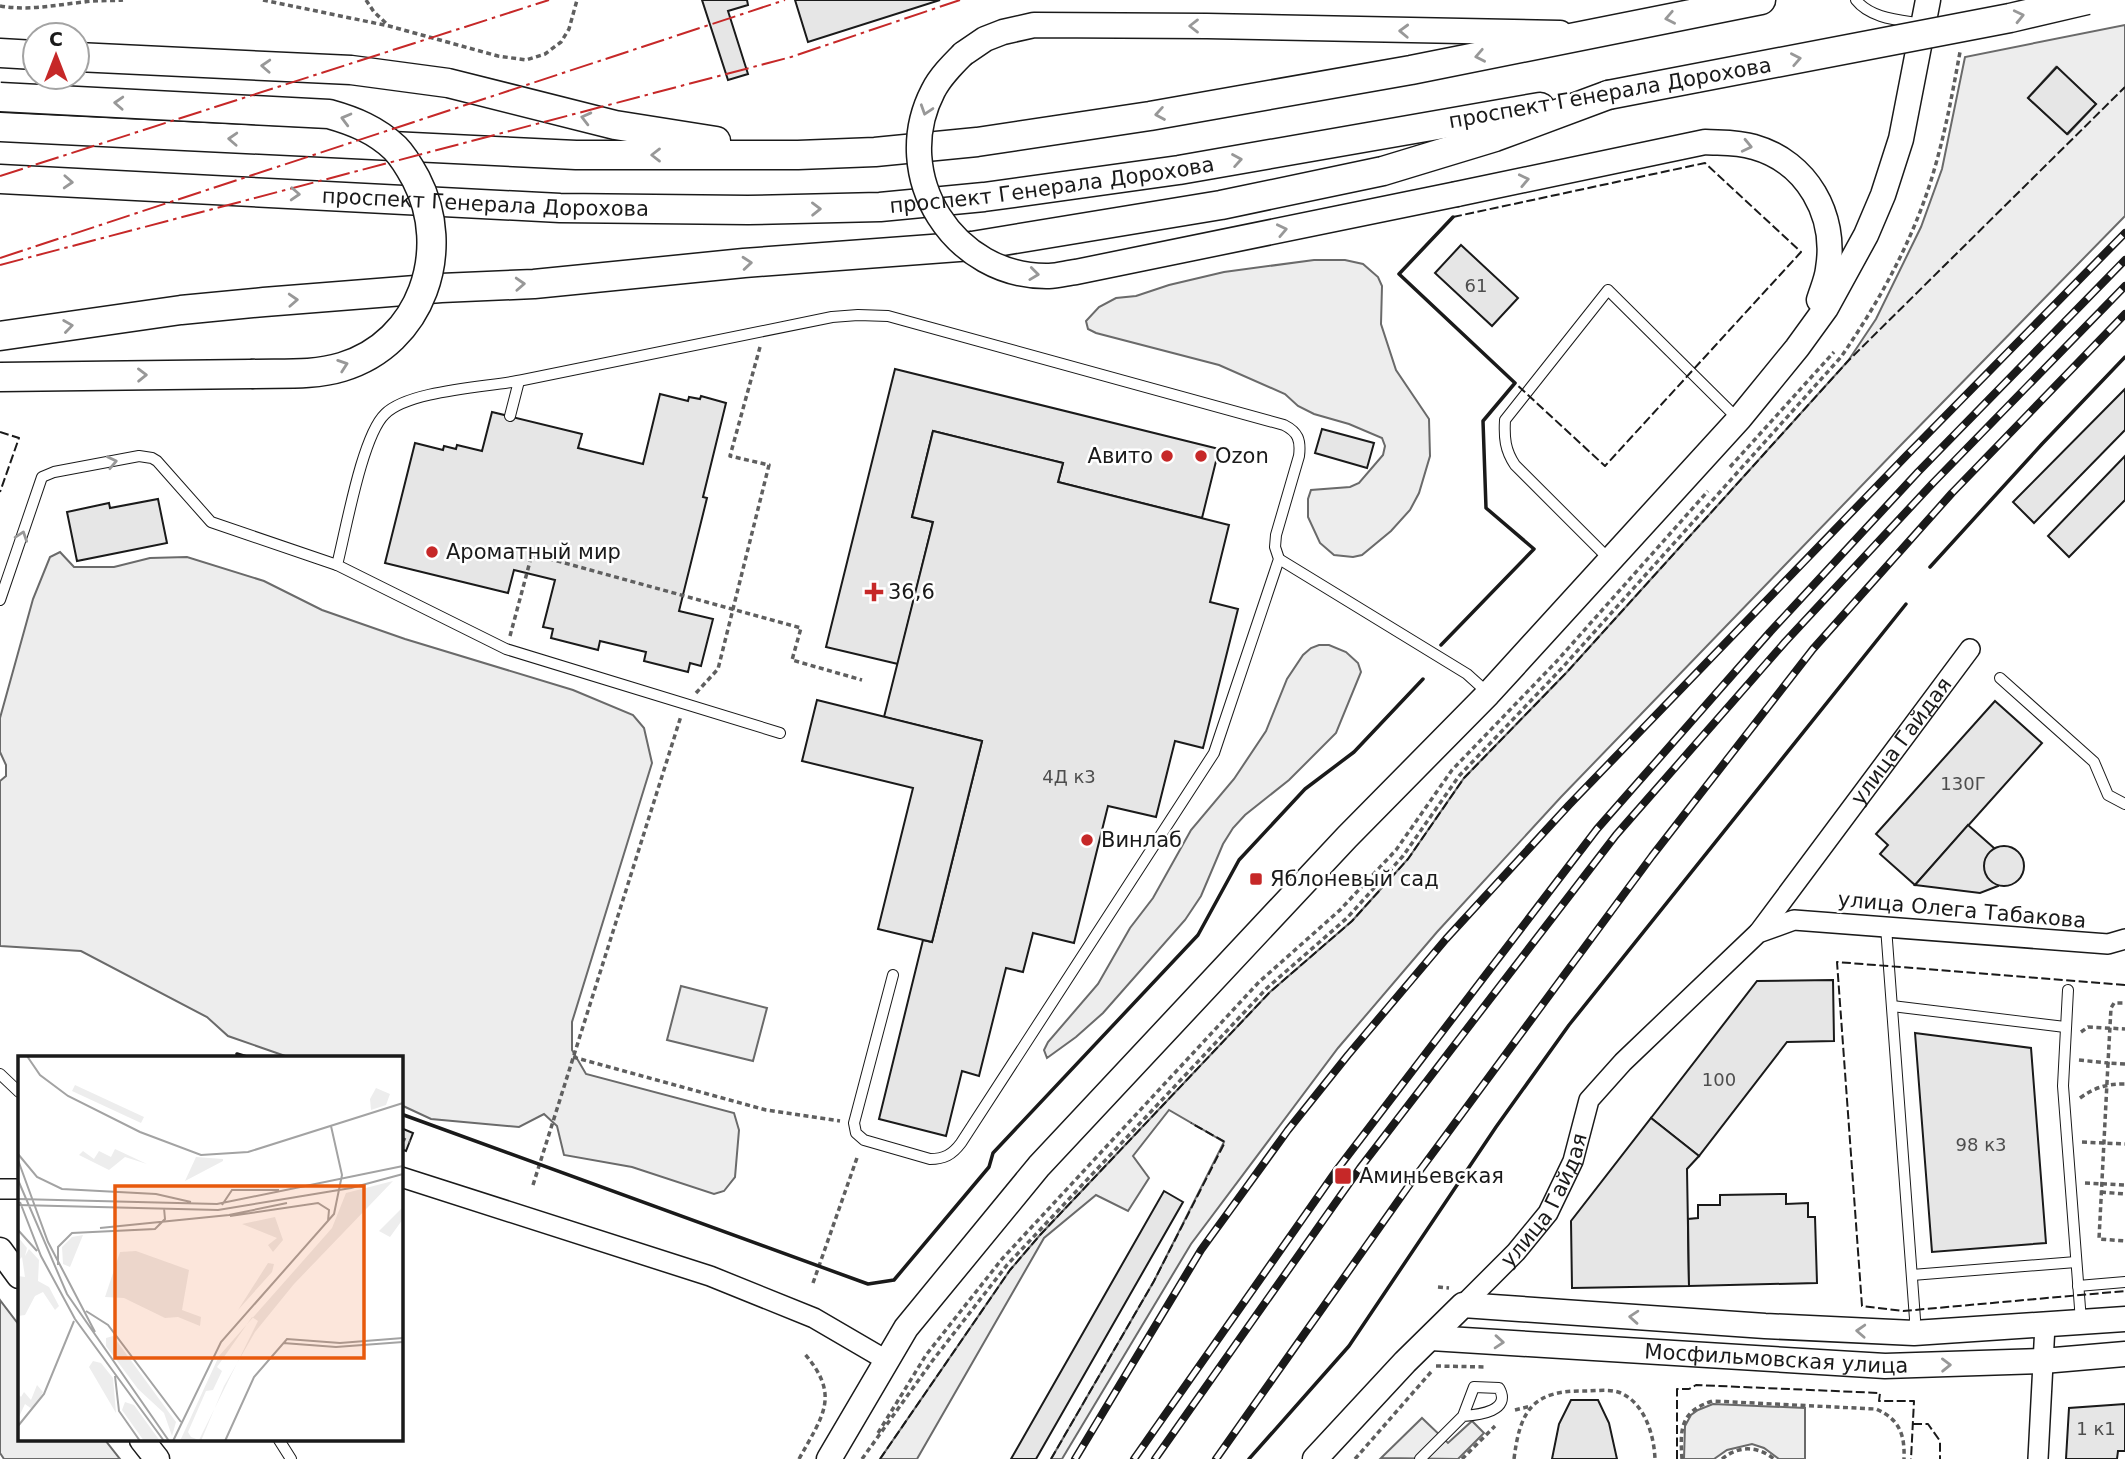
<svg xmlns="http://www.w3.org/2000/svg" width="2125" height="1459" viewBox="0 0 2125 1459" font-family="'DejaVu Sans',sans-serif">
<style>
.built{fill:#ededed;stroke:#6a6a6a;stroke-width:2;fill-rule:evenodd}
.building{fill:#e6e6e6;stroke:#1a1a1a;stroke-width:2}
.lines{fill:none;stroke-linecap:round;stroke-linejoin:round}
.service-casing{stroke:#1a1a1a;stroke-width:12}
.minor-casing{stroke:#1a1a1a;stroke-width:22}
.tertiary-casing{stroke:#1a1a1a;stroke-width:27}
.secondary-casing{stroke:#1a1a1a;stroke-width:31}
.path{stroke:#5f5f5f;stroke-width:3.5;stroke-dasharray:5 3.5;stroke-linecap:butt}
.service{stroke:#fff;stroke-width:10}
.minor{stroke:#fff;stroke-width:19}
.tertiary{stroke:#fff;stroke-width:24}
.secondary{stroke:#fff;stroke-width:28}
.rail-casing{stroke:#1a1a1a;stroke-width:8}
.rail{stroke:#fff;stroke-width:5;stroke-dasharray:16;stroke-linecap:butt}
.tertiary-bridge-casing{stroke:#1a1a1a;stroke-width:27;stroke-linecap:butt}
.secondary-bridge-casing{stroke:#1a1a1a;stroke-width:31;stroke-linecap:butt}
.tertiary-bridge{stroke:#fff;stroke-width:24}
.secondary-bridge{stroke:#fff;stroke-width:28}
.fence{stroke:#1a1a1a;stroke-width:2;stroke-dasharray:9 3.5;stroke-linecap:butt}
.wall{stroke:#1a1a1a;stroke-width:3.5}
.power{stroke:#c62828;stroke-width:2;stroke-dasharray:24 5 3.5 5;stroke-linecap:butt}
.oneway{stroke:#989898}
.poi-dot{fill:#c62828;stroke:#fff;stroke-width:2.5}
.labels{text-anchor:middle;stroke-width:5;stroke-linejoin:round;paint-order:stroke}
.number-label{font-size:18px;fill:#4d4d4d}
.street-label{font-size:21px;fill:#1a1a1a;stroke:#fff}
.poi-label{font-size:21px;fill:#1a1a1a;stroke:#fff;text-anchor:start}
.inset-road{fill:none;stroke:#a3a3a3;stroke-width:2}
.view{fill:#e8590c;fill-opacity:0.15;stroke:#e8590c;stroke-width:3.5}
.inset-edge{fill:none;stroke:#1a1a1a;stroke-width:3.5}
</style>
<rect width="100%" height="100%" fill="#fff"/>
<!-- built -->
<g class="built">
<path d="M2125,25V216L1898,448L1561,797L1437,932L1338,1048L1191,1244L1062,1459H1051L1154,1281L1224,1142L1169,1110L1133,1156L1149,1178L1128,1211L1096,1195L1044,1238L917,1459H880L1010,1270L1040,1235L1270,992L1352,921L1408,859L1464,778L1567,672L1848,361L1876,319L1921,227L1942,169L1965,57ZM2056,67L2096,104L2068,134L2028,98Z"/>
<polygon points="1314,260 1345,260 1363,264 1378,277 1382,286 1381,324 1396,370 1429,419 1430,456 1419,493 1410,510 1391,531 1362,555 1353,557 1334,555 1320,543 1308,517 1308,499 1311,490 1350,487 1359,483 1383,455 1385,446 1382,438 1349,424 1314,414 1298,406 1285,394 1219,365 1096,333 1088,329 1086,321 1099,307 1116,298 1136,296 1169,285 1224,272"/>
<polygon points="60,552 74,567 114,567 150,558 187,557 264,581 322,610 405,639 573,690 633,715 644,728 652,763 572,1022 572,1050 586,1074 734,1113 739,1130 735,1177 724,1191 714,1194 632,1167 564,1155 557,1126 544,1114 519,1127 431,1119 401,1105 401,1058 291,1058 228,1036 207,1017 81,951 0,946 0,781 6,776 6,765 0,752 0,718 33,599 50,557"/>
<polygon points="1319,645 1329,645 1346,652 1358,663 1361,672 1336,733 1289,780 1245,815 1233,828 1223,844 1201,896 1185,920 1103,1013 1076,1037 1047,1058 1044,1050 1048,1042 1098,984 1130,928 1153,898 1191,830 1234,779 1266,731 1287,679 1303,655 1311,648"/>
<polygon points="681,986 767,1008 753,1061 667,1040"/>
<polygon points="0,1300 19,1325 19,1440 105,1440 120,1459 4,1459 0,1453"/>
<polygon points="1713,1404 1805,1408 1805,1459 1779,1459 1764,1448 1752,1444 1727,1450 1714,1459 1684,1459 1685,1426 1691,1415 1698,1410"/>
<polygon points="1422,1418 1448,1443 1472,1421 1484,1433 1458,1459 1381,1458"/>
</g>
<!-- building -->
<g class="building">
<polygon points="702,0 747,0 748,5 728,11 748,74 728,80"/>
<polygon points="795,0 940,0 808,42"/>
<polygon points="2057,67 2096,104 2067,134 2028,98"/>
<polygon points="1461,245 1518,298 1492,326 1435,273"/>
<polygon points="895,369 1219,449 1202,518 1058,482 1063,463 933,431 912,517 933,522 898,664 826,647"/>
<polygon points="2125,389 2125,430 2034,523 2013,502"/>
<polygon points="660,394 688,401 689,397 700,399 701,396 726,403 703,497 707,498 679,611 713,619 701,666 690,663 688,672 644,661 646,652 600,641 598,650 551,638 553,629 543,627 555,580 514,570 508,593 385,563 415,443 443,450 444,446 456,449 457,445 482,451 492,412 582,434 578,448 643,464"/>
<polygon points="1322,429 1374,443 1367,468 1315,453"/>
<polygon points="933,431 1063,463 1058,482 1229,525 1210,602 1238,609 1203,748 1175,741 1156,817 1108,806 1074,943 1033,933 1023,972 1006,968 979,1076 962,1071 946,1136 879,1119 923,940 932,942 982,741 884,717 933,522 912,517"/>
<polygon points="2125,456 2125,500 2069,557 2048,536"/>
<polygon points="158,499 167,543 77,561 67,512 109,503 110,508"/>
<polygon points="817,700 982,741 932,942 878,929 913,788 802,761"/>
<polygon points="1995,701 2042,743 1915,885 1880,854 1888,845 1876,834"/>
<polygon points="1968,825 1994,848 1998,886 1980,893 1915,885"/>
<circle cx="2004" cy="866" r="20"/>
<polygon points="1833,980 1834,1041 1787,1042 1699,1156 1651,1118 1757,981"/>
<polygon points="1915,1033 2031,1048 2046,1243 1932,1252"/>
<polygon points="1651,1118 1699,1156 1687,1169 1689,1286 1572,1288 1571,1221"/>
<polygon points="401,1128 413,1133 406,1151 401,1149"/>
<polygon points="1164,1191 1183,1202 1036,1459 1011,1459"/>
<polygon points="1786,1194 1786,1204 1808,1203 1808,1217 1815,1217 1817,1283 1689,1286 1688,1219 1698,1218 1698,1205 1720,1205 1720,1195"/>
<polygon points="1571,1400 1598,1400 1609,1423 1617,1459 1552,1459 1559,1424"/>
<polygon points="2125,1404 2125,1451 2118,1451 2117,1459 2066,1459 2069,1408"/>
</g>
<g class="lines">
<defs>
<g id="service">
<path d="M1856,0C1871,19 1900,20 1923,24"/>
<polyline points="510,416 519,381"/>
<polyline points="1279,559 1467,674 1488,693"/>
<path d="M1610,560L1515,465C1505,450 1504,438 1505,420L1608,290L1738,419"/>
<polyline points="0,600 42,477 54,472 139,456 152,458 157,461 211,522 337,565"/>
<polyline points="2000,678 2094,762 2108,795 2125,804"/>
<path d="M780,733L506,649L337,565C346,530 362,436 385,414C409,390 489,387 523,380C626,359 729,338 832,317L858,315L888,316L1284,425C1298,432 1301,440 1299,456L1276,535L1275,547L1279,559L1214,753L961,1143C952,1155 944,1159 930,1159L864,1140L856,1133L854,1123L893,975"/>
<polyline points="1886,927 1915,1319 1914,1332"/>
<polyline points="2068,990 2063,1086 2081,1321"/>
<polyline points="1892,1006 2065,1027"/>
<polyline points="0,1074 19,1092"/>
<polyline points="1912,1275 2076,1262"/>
<polyline points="2078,1286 2125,1282"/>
<polyline points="279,1440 291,1459"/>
<path d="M1420,1459L1463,1416L1474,1387L1499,1388C1512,1411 1479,1415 1463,1416"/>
</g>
<g id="minor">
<path id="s1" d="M1759,932L1970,649"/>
<polyline points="401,1177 710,1276 814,1318 886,1360"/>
<polyline points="0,1189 19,1189"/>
<path id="s2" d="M1463,1305L1516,1252L1548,1213L1573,1161L1589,1100L1623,1062L1758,933L1794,920L2108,944L2125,939"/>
<polyline points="2038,1459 2045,1325"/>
</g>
<g id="tertiary">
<polyline points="963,54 985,39 1003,32 1034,25 1207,26 1560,33"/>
<path d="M1457,194L1705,142C1722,143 1738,142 1754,147C1807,162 1837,215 1828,269C1827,279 1822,290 1819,300"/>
<polyline points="0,1250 19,1276"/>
<path id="s3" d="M1431,1338L1885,1366L2043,1361L2125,1354"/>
<polyline points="142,1440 157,1459"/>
<polyline points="829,1459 906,1328 1039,1166 1347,837 1488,694 1739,419 1797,348 1826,308 1866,235 1883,195 1901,139 1928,0"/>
<polyline points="1315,1459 1405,1362 1463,1305 1765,1326 1914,1333 2125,1319"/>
</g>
<g id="secondary">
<polyline points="0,53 35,55"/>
<polyline points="77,57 351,70 448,83 615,125 716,141"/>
<polyline points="0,127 576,155 798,155 875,152 977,142 1150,116 1411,70 1761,0"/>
<path id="s4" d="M0,179L560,208L748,210L880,207L984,197L1179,170L1540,107"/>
<polyline points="0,336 181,310 264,302 441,288 534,284 744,263 972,246 1221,205 1383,171 1495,137 1608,95"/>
<polyline points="0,377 251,374"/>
</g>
</defs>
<!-- service casing -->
<use href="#service" class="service-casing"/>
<!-- minor casing -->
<use href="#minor" class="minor-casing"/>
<!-- tertiary casing -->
<use href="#tertiary" class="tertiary-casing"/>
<!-- secondary casing -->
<use href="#secondary" class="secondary-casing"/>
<!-- path -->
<g class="path">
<polyline points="263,0 389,26 498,56 526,60 545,54 561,42 569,29 577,0"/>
<polyline points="366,0 374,12 388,25"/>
<path d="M0,6C29,11 55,5 84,2C96,0 110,1 123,0"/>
<polyline points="1730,467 1834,352"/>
<polyline points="510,636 532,554 801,628 792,660 862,680"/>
<polyline points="696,693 718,669 769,465 730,456 760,347"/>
<polyline points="2081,1032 2088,1027 2125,1029"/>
<polyline points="573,1057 766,1110 840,1121"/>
<polyline points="2079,1060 2108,1063 2111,1008 2114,1003 2125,1003"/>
<polyline points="2125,1064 2108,1063 2099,1239 2125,1241"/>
<path d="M2080,1098C2095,1087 2107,1084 2125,1084"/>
<polyline points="401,1138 410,1142"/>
<polyline points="2082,1142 2125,1144"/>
<polyline points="2085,1183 2125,1185"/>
<polyline points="533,1185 681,716"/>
<polyline points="2101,1192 2125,1194"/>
<polyline points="813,1283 858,1155"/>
<polyline points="1438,1287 1449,1288"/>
<polyline points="1436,1366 1487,1367"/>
<polyline points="1515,1410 1531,1406"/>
<polyline points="878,1433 926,1355 1002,1259 1259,982 1340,910 1396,850 1452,770 1556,662 1708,491"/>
<path d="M799,1459C823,1415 841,1396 804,1353"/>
<path d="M862,1459L933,1360L1007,1265L1267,988L1347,918L1403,856L1459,776L1562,668L1841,357C1881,299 1916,235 1935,167C1946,129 1953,90 1960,52"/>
<polyline points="1355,1459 1431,1372"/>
<polyline points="1462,1459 1495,1426"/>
<path d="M1514,1459C1520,1410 1533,1390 1585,1391C1595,1391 1608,1389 1618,1392C1644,1401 1654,1434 1655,1459"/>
<path d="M1682,1459C1680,1429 1680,1411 1713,1401L1876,1409C1899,1419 1905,1434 1904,1459"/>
<path d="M1722,1459C1739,1445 1758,1446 1774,1459"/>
</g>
<!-- service -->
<use href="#service" class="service"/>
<!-- minor -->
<use href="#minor" class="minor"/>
<!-- tertiary -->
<use href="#tertiary" class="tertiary"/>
<!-- secondary -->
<use href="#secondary" class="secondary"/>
<defs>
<g id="rail">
<polyline points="1075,1459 1201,1250 1288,1130 1348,1055 1446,939 1569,805 1906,456 2125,233"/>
<polyline points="1134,1459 1336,1171 1597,829 1770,632 1918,472 2125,260"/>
<polyline points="1155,1459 1360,1168 1616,835 1785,642 1932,484 2125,286"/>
<polyline points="1216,1459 1410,1184 1652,856 1813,649 1952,493 2125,314"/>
</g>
</defs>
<!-- rail casing -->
<use href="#rail" class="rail-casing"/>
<!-- rail -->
<use href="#rail" class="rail"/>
<defs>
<path id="tertiary-bridge" d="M963,54C952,65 940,77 933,91C889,176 954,278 1049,276C1058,276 1067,273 1076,272L1457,194"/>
<g id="secondary-bridge">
<polyline points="1608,95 2010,18 2087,0"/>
<path d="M0,97L329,114C354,121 376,130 395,148C404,157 410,168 416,179C453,250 422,343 342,367C313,376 281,373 251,374"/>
</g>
</defs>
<!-- tertiary-bridge casing -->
<use href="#tertiary-bridge" class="tertiary-bridge-casing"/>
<!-- secondary-bridge casing -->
<use href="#secondary-bridge" class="secondary-bridge-casing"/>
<!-- tertiary-bridge -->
<use href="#tertiary-bridge" class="tertiary-bridge"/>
<!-- secondary-bridge -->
<use href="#secondary-bridge" class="secondary-bridge"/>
<!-- fence -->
<g class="fence">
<polyline points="1453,217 1705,163 1801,252 1605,466 1515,383"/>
<polyline points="0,432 19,438 0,492"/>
<polyline points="2125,985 1837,962 1862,1306 1903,1311 2125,1291"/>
<polyline points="1913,1424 1928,1424 1940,1441 1940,1459"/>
<polyline points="880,1459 1010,1270 1040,1235 1270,992 1352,921 1408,859 1464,778 1567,672 1848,361 2125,87"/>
<polyline points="1051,1459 1154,1281 1225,1142 1191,1123"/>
<polyline points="1677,1459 1677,1389 1689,1389 1696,1385 1880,1393 1879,1401 1914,1401 1911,1459"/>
</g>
<!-- wall -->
<g class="wall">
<polyline points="1930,567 2042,444 2125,357"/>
<polyline points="1441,645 1534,549 1486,508 1483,421 1515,383 1399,274 1453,217"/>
<polyline points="237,1054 250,1058"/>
<polyline points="401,1114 868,1284 894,1280 989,1167 993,1153 1198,935 1239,860 1305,789 1354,752 1423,679"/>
<polyline points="1249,1459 1349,1346 1496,1127 1569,1025 1906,604"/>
</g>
<!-- power -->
<g class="power">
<polyline points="0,176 549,0"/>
<polyline points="0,258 785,0"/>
<polyline points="0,265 791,57 960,0"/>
</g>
</g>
<!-- one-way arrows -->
<defs><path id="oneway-chevron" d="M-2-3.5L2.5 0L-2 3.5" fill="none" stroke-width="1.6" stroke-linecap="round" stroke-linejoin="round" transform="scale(1.75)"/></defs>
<g class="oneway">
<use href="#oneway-chevron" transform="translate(2019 16) rotate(-13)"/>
<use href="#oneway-chevron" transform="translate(1670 18) rotate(169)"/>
<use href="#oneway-chevron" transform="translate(1194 26) rotate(-180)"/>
<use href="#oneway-chevron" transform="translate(1404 31) rotate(-178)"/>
<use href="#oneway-chevron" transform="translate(1480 56) rotate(169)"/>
<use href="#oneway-chevron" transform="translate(1796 59) rotate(-11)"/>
<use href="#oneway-chevron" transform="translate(266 66) rotate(-177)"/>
<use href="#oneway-chevron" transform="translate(119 103) rotate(-177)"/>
<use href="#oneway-chevron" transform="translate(926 110) rotate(108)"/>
<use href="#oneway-chevron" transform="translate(1160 114) rotate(170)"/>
<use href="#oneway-chevron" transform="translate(586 118) rotate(-166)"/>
<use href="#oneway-chevron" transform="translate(346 119) rotate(-165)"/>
<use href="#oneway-chevron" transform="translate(233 139) rotate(-177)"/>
<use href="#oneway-chevron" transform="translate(1747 146) rotate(13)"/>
<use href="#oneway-chevron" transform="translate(656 155) rotate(180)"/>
<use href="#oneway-chevron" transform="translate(1237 160) rotate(-10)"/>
<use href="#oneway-chevron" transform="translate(1524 180) rotate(-12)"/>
<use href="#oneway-chevron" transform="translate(68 182) rotate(3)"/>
<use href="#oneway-chevron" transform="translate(295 194) rotate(3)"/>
<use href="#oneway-chevron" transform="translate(816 209) rotate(-1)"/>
<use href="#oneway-chevron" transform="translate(1282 230) rotate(-12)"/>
<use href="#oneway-chevron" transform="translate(747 263) rotate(-5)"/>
<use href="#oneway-chevron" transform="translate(1034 274) rotate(7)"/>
<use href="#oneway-chevron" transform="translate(520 284) rotate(-3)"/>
<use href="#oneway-chevron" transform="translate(293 300) rotate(-3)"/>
<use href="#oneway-chevron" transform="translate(68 326) rotate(-8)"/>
<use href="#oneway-chevron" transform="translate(343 365) rotate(-19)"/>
<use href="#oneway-chevron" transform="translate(142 375) rotate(-1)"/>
<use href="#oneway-chevron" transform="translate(112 462) rotate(-12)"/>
<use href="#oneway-chevron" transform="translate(22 536) rotate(-71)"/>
<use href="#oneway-chevron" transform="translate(1634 1317) rotate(-176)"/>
<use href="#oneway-chevron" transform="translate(1861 1331) rotate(-177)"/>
<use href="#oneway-chevron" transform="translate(1499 1342) rotate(4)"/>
<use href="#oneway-chevron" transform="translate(1946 1365) rotate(-1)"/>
</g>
<!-- markers -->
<g class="poi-dot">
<circle cx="1167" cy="456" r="7"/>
<circle cx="1201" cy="456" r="7"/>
<circle cx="432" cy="552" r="7"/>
<path d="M870.5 581.5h7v7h7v7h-7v7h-7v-7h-7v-7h7z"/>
<circle cx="1087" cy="840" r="7"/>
<rect x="1249" y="872" width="14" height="14" rx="3.5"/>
<rect x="1334" y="1167" width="18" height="18" rx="3.5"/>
</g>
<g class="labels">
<!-- number labels -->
<g class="number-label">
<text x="1476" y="292">61</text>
<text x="1069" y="783">4Д к3</text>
<text x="1963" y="790">130Г</text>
<text x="1719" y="1086">100</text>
<text x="1981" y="1151">98 к3</text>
<text x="2096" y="1435">1 к1</text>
</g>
<!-- street labels -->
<g class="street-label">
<text transform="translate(1610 93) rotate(-10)" y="7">проспект Генерала Дорохова</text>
<text dy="7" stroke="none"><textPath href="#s4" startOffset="1054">проспект Генерала Дорохова</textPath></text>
<text dy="7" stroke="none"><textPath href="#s4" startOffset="486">проспект Генерала Дорохова</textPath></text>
<text dy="7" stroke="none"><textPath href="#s1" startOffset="238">улица Гайдая</textPath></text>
<text transform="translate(1962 910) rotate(5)" y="7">улица Олега Табакова</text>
<text dy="7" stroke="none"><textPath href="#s2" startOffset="135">улица Гайдая</textPath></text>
<text dy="7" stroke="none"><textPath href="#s3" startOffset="346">Мосфильмовская улица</textPath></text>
</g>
<!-- poi labels -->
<g class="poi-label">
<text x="1153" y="463" text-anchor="end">Авито</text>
<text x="1215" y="463">Ozon</text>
<text x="446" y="559">Ароматный мир</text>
<text x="888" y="599">36,6</text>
<text x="1101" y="847">Винлаб</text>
<text x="1270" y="886">Яблоневый сад</text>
<text x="1359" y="1183">Аминьевская</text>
</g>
</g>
<!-- overview -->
<g transform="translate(18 1056)">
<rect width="385" height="385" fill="#fff"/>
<path d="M57,29L126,61L123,67L54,35ZM358,32L372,38L368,49L353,54L352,43ZM97,93L129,108L107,101L91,114L61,99L65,95L76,103L81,95L93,101ZM178,101L205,103V105L167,125ZM375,125L276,228L237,276L206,330L183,385H162L201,300L314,172L328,137ZM234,261L240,265L181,384L173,381L170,376L188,335L195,334L204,315L199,311ZM385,151V163L372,181L361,175ZM257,161L265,184L255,196L250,189L259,182L224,168ZM65,179L52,211L45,208L44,191L54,181ZM0,181L9,192L7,200L11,193L21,204L20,225L31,231L41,250L37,254L25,236L17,240L7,259L0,260V220L7,221L4,201L0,205ZM118,195L171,214L164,254L183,261L182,270L160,261L147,262L106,242L87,241L102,196ZM250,207L256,208L254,216L220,254ZM95,280L158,366L154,380L146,357L120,333L88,290V282ZM75,305L83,307L95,322L98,357L71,311ZM19,329L25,336L20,345L14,353L7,348L0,363V337L3,341L6,336L13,344ZM107,346L116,349L142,385H126L104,354Z" fill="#ededed" fill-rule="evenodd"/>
<path class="inset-road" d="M9,0L22,19L50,40L122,76L183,99L230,96L385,47M0,98L19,121L44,133L138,138L173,146M0,104L30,186L77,276M0,124L49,238L151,385M0,143L199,148L385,110M2,146L23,200L57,263L146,385M0,149L200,154L333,132L385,118M204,149L214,134H261M212,160L300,147L311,154L310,165M82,172L211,159L269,147M0,174L19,195M40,209V191L54,177L137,173L147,163L146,152M68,255L90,269L163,366M265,287L318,291L385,286M97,320L101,355L122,385M0,370L26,338L56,265M155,385L203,286L316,158L324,119L313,70M207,385L236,321L269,283L322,287L385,282"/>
<path class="view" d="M97,130H346V302H97Z"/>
<rect width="385" height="385" class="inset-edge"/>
</g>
<!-- north arrow -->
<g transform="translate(56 56)"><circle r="33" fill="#ffffff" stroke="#a3a3a3" stroke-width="2"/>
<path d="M0-5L12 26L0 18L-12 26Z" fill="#c62828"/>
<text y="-10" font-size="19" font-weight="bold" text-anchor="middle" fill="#1a1a1a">С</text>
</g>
</svg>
